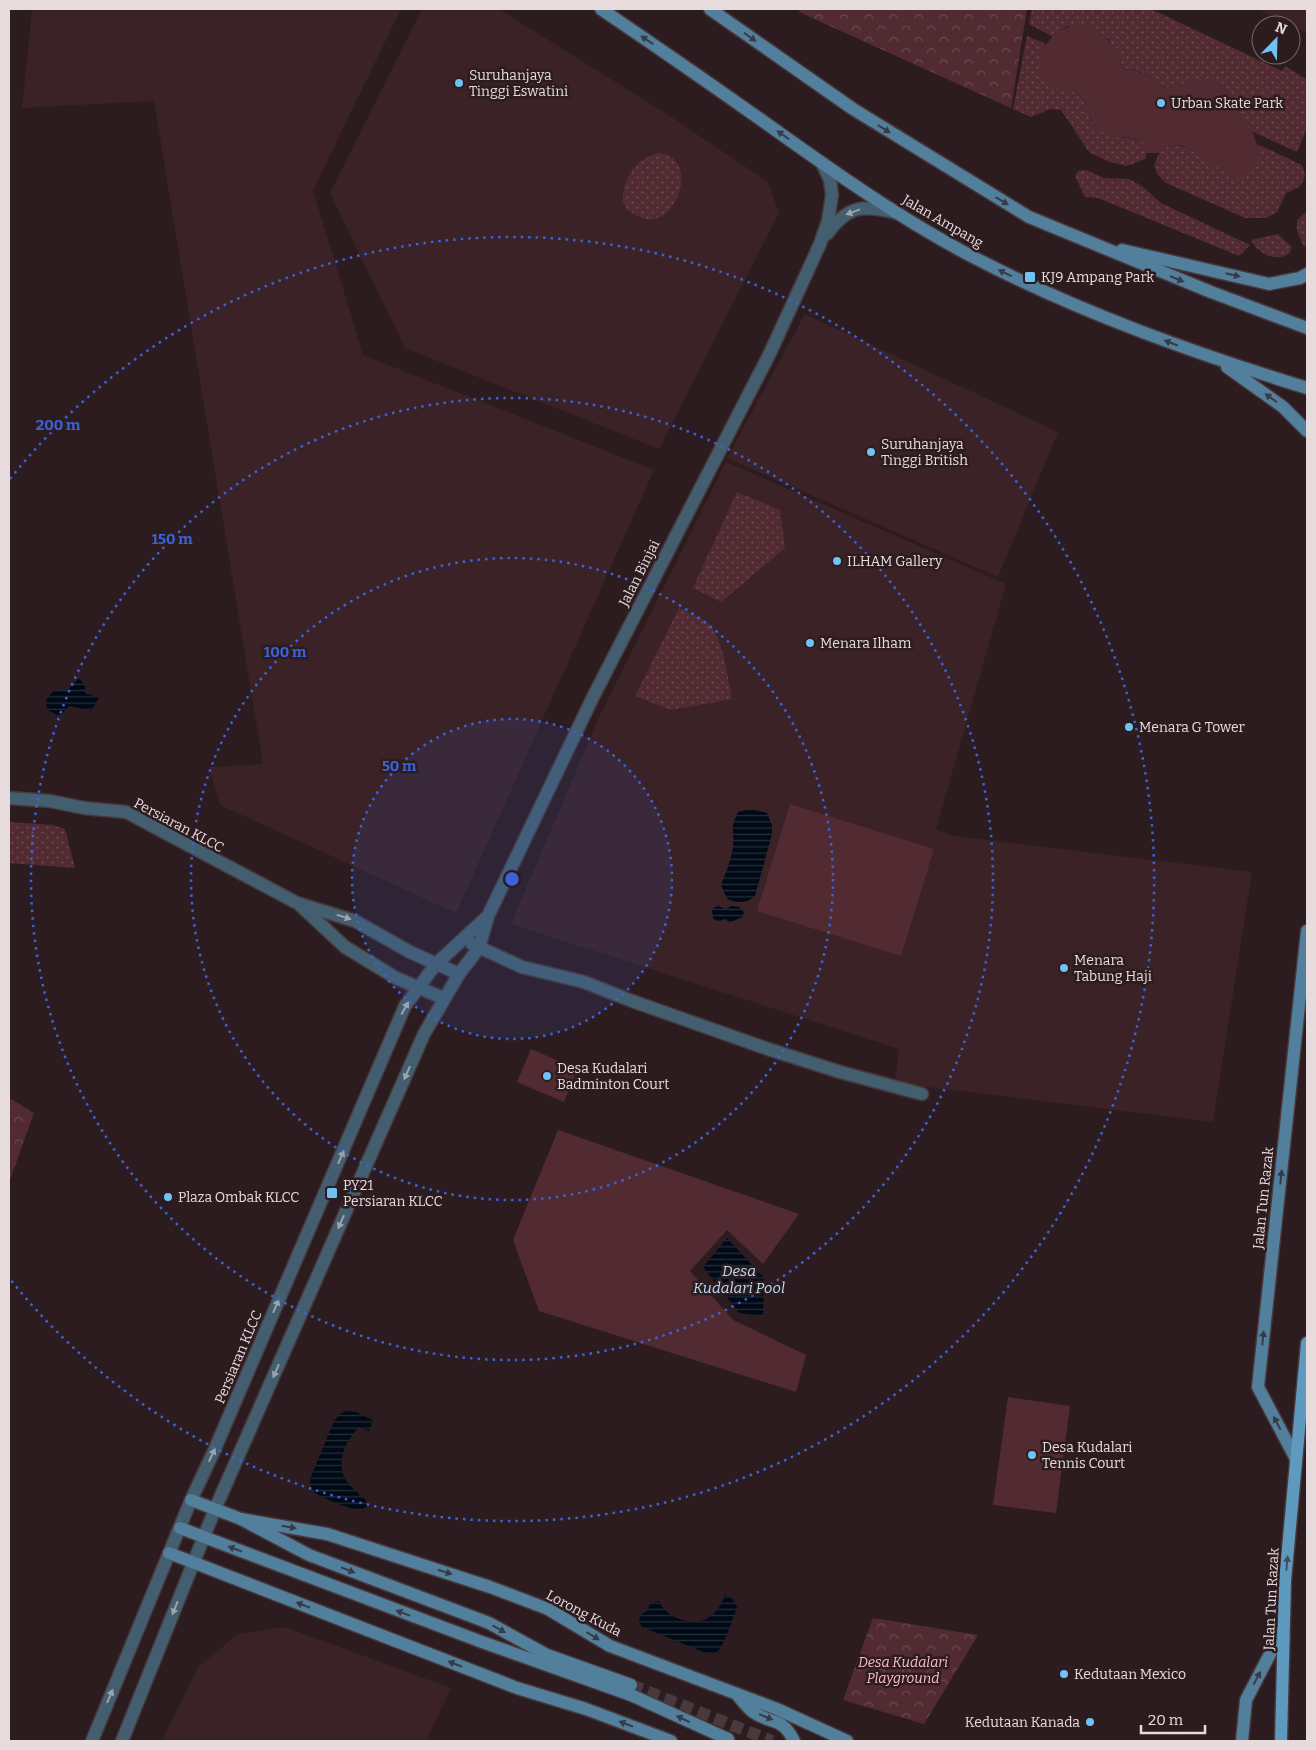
<svg xmlns="http://www.w3.org/2000/svg" width="1316" height="1750" viewBox="0 0 1316 1750" font-family="Bitter,serif">
<style>
.built{fill:#3a2226}
.grass{fill:url(#grass-dots)}
.park{fill:url(#park-crowns)}
.garden{fill:#522b32}
.water{fill:url(#water-rules)}
.lines{fill:none;stroke-linecap:round;stroke-linejoin:round}
.secondary-tunnel{stroke:#49393c;stroke-width:12;stroke-dasharray:12 6;stroke-linecap:butt}
.street-casing{stroke:#47373a;stroke-width:15}
.secondary-casing{stroke:#47373a;stroke-width:15}
.primary-casing{stroke:#47373a;stroke-width:15}
.street{stroke:#425e6f;stroke-width:12}
.secondary{stroke:#527f9c;stroke-width:12}
.primary{stroke:#5e99be;stroke-width:12}
.oneway{fill:#383a44}
.oneway2{fill:#9da3ac}
.oneway3{fill:#414e5f}
.ring{fill:none;stroke:#3b63d9;stroke-width:2.5;stroke-dasharray:2.5 5}
.poi-dot{fill:#6fc2f4;stroke:#2d1c1f;stroke-width:2}
.labels{text-anchor:middle;stroke-width:5;stroke-linejoin:round;paint-order:stroke}
.poi-label{font-size:14px;fill:#e7dbdd;stroke:#2d1c1f;text-anchor:start}
.street-label{font-size:14px;fill:#e7dbdd;stroke:#2d1c1f}
.park-label{font-size:14px;font-style:italic;fill:#febcc6;stroke:#2d1c1f}
.water-label{font-size:15px;font-style:italic;fill:#badef7;stroke:#2d1c1f}
.centre{fill:#3b63d9;stroke:#2d1c1f;stroke-width:2.5}
.ring-label{font-size:15px;text-anchor:middle;font-weight:bold;fill:#3b63d9;stroke:#2d1c1f;stroke-width:5;stroke-linejoin:round;paint-order:stroke}
</style>
<defs>
<pattern id="grass-dots" width="8" height="8" patternUnits="userSpaceOnUse" patternTransform="scale(1.25)"><rect width="8" height="8" fill="#522b32"/><path d="M2 2h.1M6 6h.1" fill="none" stroke="#6b494f" stroke-width="1.8" stroke-linecap="round"/></pattern>
<pattern id="park-crowns" width="20" height="18" patternUnits="userSpaceOnUse" patternTransform="scale(1.25)"><rect width="20" height="18" fill="#522b32"/><path d="M2 6a3 3 0 1 1 6 0M12 15a3 3 0 1 1 6 0" fill="none" stroke="#6b494f"/></pattern>
<pattern id="water-rules" width="6" height="5" patternUnits="userSpaceOnUse" patternTransform="scale(1.25)"><rect width="6" height="5" fill="#000a16"/><path d="M0 2.5h6" fill="none" stroke="#252d37"/></pattern>
</defs>
<rect width="100%" height="100%" fill="#2d1c1f"/>
<!-- built -->
<g class="built">
<polygon points="32,9 401,9 313,190 363,355 654,470 456,913 220,805 209,767 263,764 154,101 22,108"/>
<polygon points="422,9 499,9 667,114 768,182 779,213 659,449 405,348 330,193"/>
<polygon points="1257,9 1307,9 1307,33 1291,25"/>
<polygon points="805,314 1058,432 998,577 727,458"/>
<polygon points="726,462 1006,584 936,829 953,836 1252,872 1213,1122 895,1083 899,1049 511,924 600,715"/>
<polygon points="285,1627 451,1688 426,1741 162,1741 198,1667 238,1634"/>
</g>
<!-- grass -->
<g class="grass">
<path d="M1032,9H1151L1282,71L1285,66L1307,80V128L1297,152L1251,131L1240,119L1236,101L1222,85L1207,79L1193,80L1177,87L1163,88C1149,74 1143,71 1124,69L1108,38L1067,26L1053,37L1029,24Z"/>
<path d="M1027,36L1046,44L1044,48L1053,87C1079,92 1085,93 1091,121C1098,126 1109,136 1118,137C1132,140 1153,135 1145,159L1127,166L1107,161L1089,152L1061,110L1050,109L1031,117L1013,109Z"/>
<path d="M1257,144L1302,165L1305,174L1304,180L1299,187L1286,193L1277,212L1266,218H1245L1166,183L1158,175L1154,166C1156,162 1157,156 1160,152C1180,131 1217,167 1234,179L1259,152Z"/>
<path d="M658,153C702,156 677,230 643,218C637,216 628,212 625,206C618,194 629,172 638,164C643,158 651,156 658,153Z"/>
<polygon points="1086,170 1104,178 1129,179 1142,186 1161,203 1250,245 1239,256 1098,198 1085,197 1075,176 1078,171"/>
<polygon points="1306,212 1307,213 1307,244 1304,247 1297,231 1297,220"/>
<path d="M1278,234L1292,247L1290,253C1276,263 1258,254 1251,240Z"/>
<polygon points="737,492 780,510 785,548 721,602 693,588"/>
<path d="M679,608C686,612 705,619 710,625C724,643 728,677 732,699L671,710L635,696Z"/>
<polygon points="9,822 52,825 65,829 75,868 9,863"/>
</g>
<!-- park -->
<g class="park">
<polygon points="800,9 1027,9 1011,108 799,12"/>
<polygon points="9,1098 34,1113 9,1182"/>
<polygon points="873,1618 978,1635 924,1724 843,1700"/>
</g>
<!-- garden -->
<g class="garden">
<path d="M1086,25C1111,35 1112,46 1124,69C1144,72 1149,74 1163,88L1177,87L1193,79H1207L1222,85L1236,101L1240,119L1253,133L1259,152L1257,165L1249,175L1234,179L1193,150L1180,145L1168,146L1159,153H1147C1143,134 1133,139 1118,137C1112,137 1105,133 1100,131C1086,123 1092,105 1080,96C1072,90 1064,91 1055,88C1032,81 1037,55 1049,41C1060,27 1069,26 1086,25Z"/>
<polygon points="790,804 934,849 901,956 757,911"/>
<polygon points="531,1049 577,1069 564,1102 517,1082"/>
<polygon points="558,1130 799,1214 763,1264 727,1230 690,1271 733,1320 806,1355 796,1392 539,1311 513,1240"/>
<polygon points="1008,1397 1070,1406 1056,1513 993,1505"/>
</g>
<!-- water -->
<g class="water">
<polygon points="79,678 85,686 85,693 99,698 91,711 69,706 60,716 47,710 46,700 54,690 68,690"/>
<path d="M750,809L767,813L772,825V834L755,896C746,904 738,903 727,899L721,885C726,872 731,861 733,847C735,830 729,830 738,812Z"/>
<polygon points="718,906 726,909 731,906 739,907 744,912 742,917 729,923 726,919 719,921 713,919 712,909"/>
<polygon points="727,1238 764,1278 763,1316 739,1313 703,1267"/>
<path d="M346,1411L356,1412L373,1420L369,1431L359,1427C346,1441 335,1462 346,1480C350,1487 357,1491 361,1497H363L369,1505C365,1508 362,1510 358,1510C349,1509 319,1497 313,1491C309,1487 310,1481 311,1476L334,1421L339,1415Z"/>
<path d="M725,1595L732,1598L737,1607C734,1616 723,1648 717,1652C714,1655 710,1655 706,1653L642,1627L639,1622L640,1615L647,1611L650,1603L659,1601C663,1609 667,1613 675,1617C699,1629 717,1618 725,1595Z"/>
</g>
<g class="lines">
<!-- secondary-tunnel -->
<polyline class="secondary-tunnel" points="631,1685 772,1741"/>
<defs>
<g id="street">
<path d="M827,234C849,204 864,205 897,213"/>
<polyline points="9,798 50,801 84,808 126,812 297,903 355,921 410,952 459,974"/>
<polyline points="301,906 345,947 396,978 443,998"/>
<polyline points="472,944 522,967 584,982 632,1001 768,1049 840,1072 922,1094"/>
<polyline points="92,1741 191,1500 214,1451 405,1006 436,964 488,916"/>
<polyline points="122,1741 215,1509 424,1034 459,974 479,948 488,916 593,697 770,353 820,244 828,221 832,195 830,180 822,163"/>
</g>
<g id="secondary">
<path d="M601,9C657,47 712,85 767,124C834,172 902,220 975,258C1081,313 1194,353 1307,388"/>
<polyline points="710,9 853,109 1029,217 1211,292 1307,328"/>
<polyline points="1122,250 1269,284 1300,278 1307,274"/>
<polyline points="1227,367 1283,407 1307,431"/>
<polyline points="1296,1459 1258,1387 1307,931"/>
<polyline points="191,1500 241,1519 309,1555 489,1623 547,1655 631,1685"/>
<polyline points="241,1519 327,1534 490,1587 548,1609 610,1646 777,1709 847,1741"/>
<polyline points="180,1528 482,1642 631,1695 728,1739"/>
<polyline points="169,1553 517,1688 586,1709 671,1741"/>
<path d="M739,1697C743,1702 748,1708 753,1712C772,1725 782,1716 794,1741"/>
<polyline points="1242,1741 1246,1700 1283,1629"/>
</g>
<polyline id="primary" points="1281,1741 1285,1581 1307,1343"/>
</defs>
<!-- street casing -->
<use href="#street" class="street-casing"/>
<!-- secondary casing -->
<use href="#secondary" class="secondary-casing"/>
<!-- primary casing -->
<use href="#primary" class="primary-casing"/>
<!-- street -->
<use href="#street" class="street"/>
<!-- secondary -->
<use href="#secondary" class="secondary"/>
<!-- primary -->
<use href="#primary" class="primary"/>
</g>
<!-- one-way arrows -->
<defs><path id="oneway-solid" d="M-6-.8H1V-3.2L6.5 0L1 3.2V.8H-6Z" transform="scale(1.25)"/></defs>
<g class="oneway">
<use href="#oneway-solid" transform="translate(750 37) rotate(35)"/>
<use href="#oneway-solid" transform="translate(647 40) rotate(-146)"/>
<use href="#oneway-solid" transform="translate(884 129) rotate(32)"/>
<use href="#oneway-solid" transform="translate(783 135) rotate(-145)"/>
<use href="#oneway-solid" transform="translate(1002 201) rotate(31)"/>
<use href="#oneway-solid" transform="translate(1005 273) rotate(-154)"/>
<use href="#oneway-solid" transform="translate(1233 275) rotate(13)"/>
<use href="#oneway-solid" transform="translate(1177 279) rotate(22)"/>
<use href="#oneway-solid" transform="translate(1171 343) rotate(-159)"/>
<use href="#oneway-solid" transform="translate(1271 398) rotate(-145)"/>
<use href="#oneway-solid" transform="translate(1281 1177) rotate(-84)"/>
<use href="#oneway-solid" transform="translate(1263 1338) rotate(-84)"/>
<use href="#oneway-solid" transform="translate(1277 1423) rotate(-118)"/>
<use href="#oneway-solid" transform="translate(289 1527) rotate(10)"/>
<use href="#oneway-solid" transform="translate(235 1549) rotate(-159)"/>
<use href="#oneway-solid" transform="translate(348 1570) rotate(21)"/>
<use href="#oneway-solid" transform="translate(445 1572) rotate(18)"/>
<use href="#oneway-solid" transform="translate(303 1605) rotate(-159)"/>
<use href="#oneway-solid" transform="translate(403 1613) rotate(-160)"/>
<use href="#oneway-solid" transform="translate(499 1629) rotate(29)"/>
<use href="#oneway-solid" transform="translate(593 1636) rotate(31)"/>
<use href="#oneway-solid" transform="translate(455 1664) rotate(-159)"/>
<use href="#oneway-solid" transform="translate(1257 1678) rotate(-62)"/>
<use href="#oneway-solid" transform="translate(766 1717) rotate(22)"/>
<use href="#oneway-solid" transform="translate(683 1719) rotate(-155)"/>
<use href="#oneway-solid" transform="translate(626 1724) rotate(-159)"/>
</g>
<g class="oneway2">
<use href="#oneway-solid" transform="translate(853 212) rotate(160)"/>
<use href="#oneway-solid" transform="translate(344 917) rotate(17)"/>
<use href="#oneway-solid" transform="translate(405 1008) rotate(-61)"/>
<use href="#oneway-solid" transform="translate(407 1073) rotate(114)"/>
<use href="#oneway-solid" transform="translate(341 1157) rotate(-67)"/>
<use href="#oneway-solid" transform="translate(341 1222) rotate(114)"/>
<use href="#oneway-solid" transform="translate(276 1306) rotate(-67)"/>
<use href="#oneway-solid" transform="translate(276 1371) rotate(114)"/>
<use href="#oneway-solid" transform="translate(212 1455) rotate(-65)"/>
<use href="#oneway-solid" transform="translate(175 1608) rotate(112)"/>
<use href="#oneway-solid" transform="translate(110 1696) rotate(-67)"/>
</g>
<use class="oneway3" href="#oneway-solid" transform="translate(1287 1563) rotate(-85)"/>
<!-- distance rings -->
<circle cx="512" cy="879" r="160" fill="#3b63d9" fill-opacity=".12"/>
<g class="ring">
<circle cx="512" cy="879" r="160"/>
<circle cx="512" cy="879" r="321"/>
<circle cx="512" cy="879" r="481"/>
<path d="M10 479A642 642 0 1 1 10 1279"/>
</g>
<!-- markers -->
<g class="poi-dot">
<circle cx="459" cy="83" r="5"/>
<circle cx="1161" cy="103" r="5"/>
<rect x="1024" y="271" width="12" height="12" rx="2.5"/>
<circle cx="871" cy="452" r="5"/>
<circle cx="837" cy="561" r="5"/>
<circle cx="810" cy="643" r="5"/>
<circle cx="1129" cy="727" r="5"/>
<circle cx="1064" cy="968" r="5"/>
<circle cx="547" cy="1076" r="5"/>
<rect x="326" y="1187" width="12" height="12" rx="2.5"/>
<circle cx="168" cy="1197" r="5"/>
<circle cx="1032" cy="1455" r="5"/>
<circle cx="1064" cy="1674" r="5"/>
<circle cx="1090" cy="1722" r="5"/>
</g>
<g class="labels">
<!-- poi labels -->
<g class="poi-label">
<text x="469" y="80">Suruhanjaya<tspan x="469" dy="16">Tinggi Eswatini</tspan></text>
<text x="1171" y="108">Urban Skate Park</text>
<text x="1041" y="282">KJ9 Ampang Park</text>
<text x="881" y="449">Suruhanjaya<tspan x="881" dy="16">Tinggi British</tspan></text>
<text x="847" y="566">ILHAM Gallery</text>
<text x="820" y="648">Menara Ilham</text>
<text x="1139" y="732">Menara G Tower</text>
<text x="1074" y="965">Menara<tspan x="1074" dy="16">Tabung Haji</tspan></text>
<text x="557" y="1073">Desa Kudalari<tspan x="557" dy="16">Badminton Court</tspan></text>
<text x="343" y="1190">PY21<tspan x="343" dy="16">Persiaran KLCC</tspan></text>
<text x="178" y="1202">Plaza Ombak KLCC</text>
<text x="1042" y="1452">Desa Kudalari<tspan x="1042" dy="16">Tennis Court</tspan></text>
<text x="1074" y="1679">Kedutaan Mexico</text>
<text x="1080" y="1727" text-anchor="end">Kedutaan Kanada</text>
</g>
<!-- street labels -->
<g class="street-label">
<text transform="translate(943 221) rotate(30)" y="5">Jalan Ampang</text>
<text transform="translate(639 573) rotate(-63)" y="5">Jalan Binjai</text>
<text transform="translate(179 825) rotate(28)" y="5">Persiaran KLCC</text>
<text transform="translate(1263 1198) rotate(-84)" y="5">Jalan Tun Razak</text>
<text transform="translate(238 1357) rotate(-67)" y="5">Persiaran KLCC</text>
<text transform="translate(1271 1599) rotate(-87)" y="5">Jalan Tun Razak</text>
<text transform="translate(584 1613) rotate(28)" y="5">Lorong Kuda</text>
</g>
<!-- park labels -->
<g class="park-label">
<text x="903" y="1667">Desa Kudalari<tspan x="903" dy="16">Playground</tspan></text>
</g>
<!-- water labels -->
<g class="water-label">
<text x="739" y="1276">Desa<tspan x="739" dy="17">Kudalari Pool</tspan></text>
</g>
</g>
<circle cx="512" cy="879" r="8" class="centre"/>
<g class="ring-label">
<text x="58" y="430">200 m</text>
<text x="172" y="544">150 m</text>
<text x="285" y="657">100 m</text>
<text x="399" y="771">50 m</text>
</g>
<!-- border -->
<rect width="1316" height="1750" fill="none" stroke="#e7dbdd" stroke-width="20"/>
<!-- north arrow -->
<g transform="translate(1276 40) rotate(23)"><circle r="24" fill="#2d1c1f" stroke="#77686b"/>
<path d="M0-4L9 19L0 12L-9 19Z" fill="#6fc2f4"/>
<text y="-8" font-size="14" font-weight="bold" text-anchor="middle" fill="#e7dbdd">N</text>
</g>
<!-- scale -->
<path d="M1141 1725v8h64v-8" fill="none" stroke="#e7dbdd" stroke-width="2.5"/>
<text x="1148" y="1725" font-size="15" fill="#e7dbdd" stroke="#2d1c1f" stroke-width="4" paint-order="stroke">20 m</text>
</svg>
